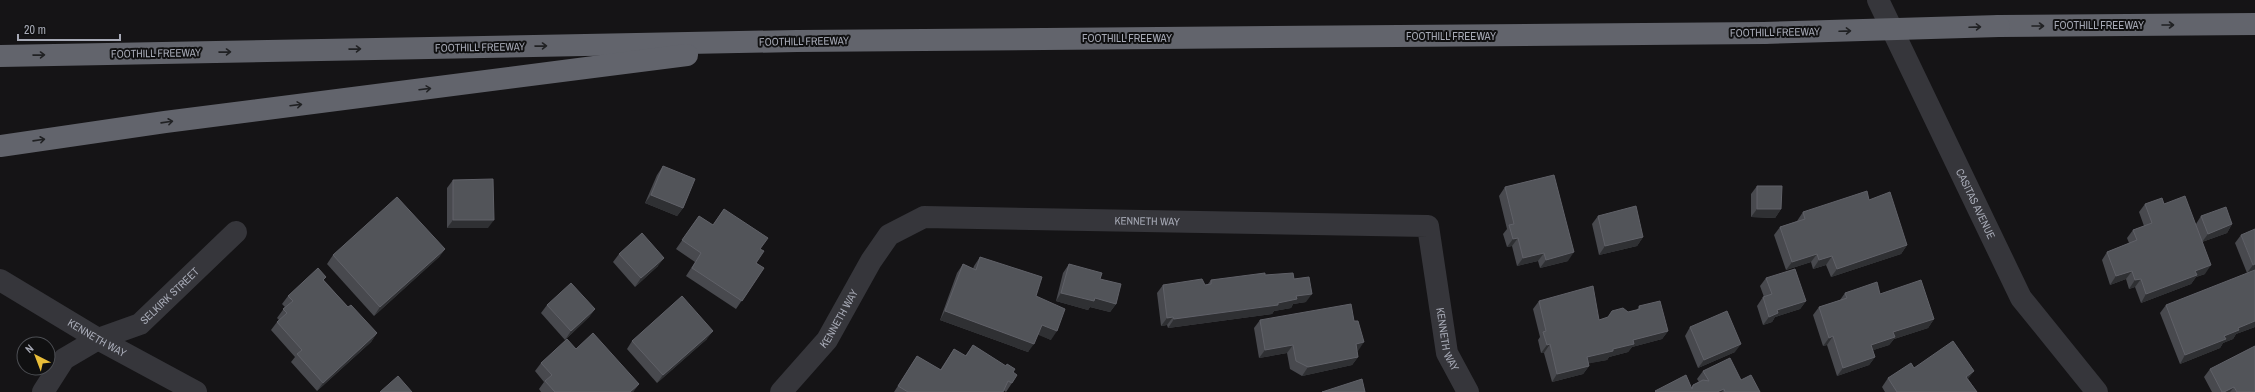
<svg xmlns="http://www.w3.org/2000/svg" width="2255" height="392" viewBox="0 0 2255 392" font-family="'Archivo Narrow',sans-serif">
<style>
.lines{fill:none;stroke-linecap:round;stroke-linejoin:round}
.minor{stroke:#36363b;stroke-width:22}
.highway{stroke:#62646c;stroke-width:22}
.highway-bridge{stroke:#62646c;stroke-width:22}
.wall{fill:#48494e}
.shaded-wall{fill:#2f3033}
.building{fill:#525459;stroke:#606168}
.oneway{stroke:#202123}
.labels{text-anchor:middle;stroke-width:4;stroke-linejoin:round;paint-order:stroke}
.street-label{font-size:11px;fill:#a7aab6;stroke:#101011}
</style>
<rect width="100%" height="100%" fill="#151416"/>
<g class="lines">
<!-- minor -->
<g class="minor">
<path id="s1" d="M1878,0L2021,298L2097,392"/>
<path id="s2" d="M0,280L98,339L196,392"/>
<path id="s3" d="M43,392L64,359L98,339L140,324L236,232"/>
<path id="s4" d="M781,392L827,340L871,261L889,235L924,217L1428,226L1447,353L1468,392"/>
</g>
<!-- highway -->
<g class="highway">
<polyline points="1999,26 2255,24"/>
<polyline points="0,56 797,41 1764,33"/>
<polyline points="0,146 165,122 687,55"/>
</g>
<!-- highway-bridge -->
<polyline class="highway-bridge" points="1764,33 1999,26"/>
</g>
<!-- wall -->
<g class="wall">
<polygon points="663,166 683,208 677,216 645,203 657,175"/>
<polygon points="453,180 488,228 447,228 447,188"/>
<polygon points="1757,186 1781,209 1775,218 1751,217 1751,194"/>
<polygon points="1505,187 1568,261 1540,268 1538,261 1517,266 1512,246 1507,247 1503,234 1507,229 1499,196"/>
<polygon points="1869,200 1907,245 1901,254 1831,277 1826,265 1813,269 1811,262 1786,270 1774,235 1780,227 1797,221 1803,212"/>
<polygon points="2145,204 2164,204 2196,224 2201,216 2232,224 2227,233 2202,242 2205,274 2196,277 2191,284 2141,303 2135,287 2129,289 2126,279 2110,285 2102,260 2107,252 2129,243 2127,238 2133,230 2144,226 2139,212"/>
<polygon points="724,209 760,249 756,263 764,268 736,309 686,276 695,262 676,249 699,216 713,225"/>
<polygon points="1598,216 1643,237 1637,246 1599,255 1592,224"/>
<polygon points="2241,235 2255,270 2247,273 2235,243"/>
<polygon points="445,249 439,257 374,316 327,264 333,255"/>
<polygon points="619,254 658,266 635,287 613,262"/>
<polygon points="980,257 1036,296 1051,340 1038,334 1028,352 940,320 957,273 963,264 973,269 974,266"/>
<polygon points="1069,264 1100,279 1116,304 1110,312 1090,307 1088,310 1056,301 1063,273"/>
<polygon points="1265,275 1294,279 1306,302 1293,304 1291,308 1274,311 1272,314 1168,328 1167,325 1161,326 1157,293 1163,285 1205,285 1208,284 1211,280"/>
<polygon points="1766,278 1806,301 1800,309 1775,317 1772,322 1763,325 1757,306 1763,297 1764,297 1760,286"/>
<polygon points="324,280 348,307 377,333 371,342 317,391 291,362 295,357 271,330 277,322 279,320 277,318 285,307 282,304 288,296"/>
<polygon points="1845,293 1880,294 1934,319 1928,328 1894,339 1889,345 1873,350 1875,357 1869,365 1837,376 1827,345 1823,346 1813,315 1819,307 1840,300"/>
<polygon points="1539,301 1599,320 1637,310 1639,306 1668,331 1662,339 1632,347 1628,352 1609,357 1607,360 1589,363 1589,366 1583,374 1552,382 1544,353 1541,353 1538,340 1540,337 1533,309"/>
<polygon points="547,305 595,309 589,317 565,340 541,313"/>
<polygon points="2166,305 2255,327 2236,334 2233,339 2223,343 2220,348 2180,364 2160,313"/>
<polygon points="1260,320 1358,351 1357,351 1358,357 1352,365 1302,376 1290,369 1287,353 1259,358 1254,328"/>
<polygon points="1690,327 1735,352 1698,368 1685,336"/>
<polygon points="707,339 657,383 627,349 632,341"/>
<polygon points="973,345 1013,372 1012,383 1006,392 1003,390 1003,392 894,392 917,356 940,370 954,349 965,356"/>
<polygon points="576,349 639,384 633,392 541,392 539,389 544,382 535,371 541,363"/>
<polygon points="1914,368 1968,379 1977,392 1885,392 1882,387 1888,378"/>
<polygon points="2210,369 2255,392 2212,392 2204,377"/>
<polygon points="1703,371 1741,380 1760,392 1655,392 1655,391 1692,387 1693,385 1699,382 1697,379"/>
</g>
<!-- shaded-wall -->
<g class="shaded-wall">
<polygon points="651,195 683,208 677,216 645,203"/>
<polygon points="1757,209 1781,209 1775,218 1751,217"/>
<polygon points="453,220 494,220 488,228 447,228"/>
<polygon points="2232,224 2227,233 2202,242 2208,234"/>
<polygon points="1643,237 1637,246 1599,255 1605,246"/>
<polygon points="1518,238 1512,246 1507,247 1513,239"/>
<polygon points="1907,245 1901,254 1831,277 1837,269"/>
<polygon points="445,249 439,257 374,316 380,307"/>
<polygon points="1574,252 1568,261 1540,268 1546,260"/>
<polygon points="1544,253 1538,261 1517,266 1523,258"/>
<polygon points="1817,254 1811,262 1786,270 1792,262"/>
<polygon points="1832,256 1826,265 1813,269 1819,260"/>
<polygon points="664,258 658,266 635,287 641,278"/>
<polygon points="2255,264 2255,270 2247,273 2253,265"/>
<polygon points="2211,265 2205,274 2196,277 2191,284 2141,303 2146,294 2195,271"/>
<polygon points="2132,271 2126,279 2110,285 2116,276"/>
<polygon points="2141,279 2135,287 2129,289 2135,280"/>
<polygon points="1061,293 1095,298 1116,304 1110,312 1090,307 1088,310 1056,301"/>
<polygon points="1312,294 1306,302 1293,304 1291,308 1274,311 1272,314 1168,328 1174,319 1278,303 1296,296"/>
<polygon points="1806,301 1800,309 1775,317 1772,322 1763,325 1769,317 1777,310"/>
<polygon points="595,309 589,317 565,340 571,331"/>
<polygon points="945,311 1034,344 1028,352 940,320"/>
<polygon points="1173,317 1167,325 1161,326 1167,318"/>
<polygon points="1934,319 1928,328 1894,339 1889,345 1865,353 1871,345 1893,332"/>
<polygon points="2255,321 2255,327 2236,334 2233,339 2223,343 2220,348 2180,364 2185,355 2224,336 2238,328"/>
<polygon points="1042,325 1057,331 1051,340 1036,334"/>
<polygon points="713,331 707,339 657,383 663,375"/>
<polygon points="1668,331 1662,339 1632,347 1628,352 1609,357 1607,360 1581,365 1587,357 1613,349 1633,340"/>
<polygon points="377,333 371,342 317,391 323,383"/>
<polygon points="1833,336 1827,345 1823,346 1829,338"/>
<polygon points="1364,342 1358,351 1350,352 1356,344"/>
<polygon points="1550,344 1544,353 1541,353 1547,345"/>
<polygon points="1741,344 1735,352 1698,368 1704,360"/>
<polygon points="1293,345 1287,353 1259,358 1265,350"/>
<polygon points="1358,357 1352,365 1302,376 1308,367"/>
<polygon points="1875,357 1869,365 1837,376 1843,368"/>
<polygon points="1589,366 1583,374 1552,382 1557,374"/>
<polygon points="1974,371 1968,379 1966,377"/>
<polygon points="639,384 633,392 630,392"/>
<polygon points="2234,387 2230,392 2224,392"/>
<polygon points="1724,389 1722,392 1717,392"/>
</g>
<!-- building -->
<g class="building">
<polygon points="663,166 695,179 683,208 651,195"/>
<polygon points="1554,175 1574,252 1546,260 1544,253 1523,258 1518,238 1513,239 1509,225 1514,224 1505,187"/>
<polygon points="493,179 494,220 453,220 453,180"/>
<polygon points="1757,186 1782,186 1781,209 1757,209"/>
<polygon points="1867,191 1869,200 1890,192 1907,245 1837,269 1832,256 1819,260 1817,254 1792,262 1780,227 1805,219 1803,212"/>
<polygon points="2185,196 2211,265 2195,271 2197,275 2146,294 2141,279 2135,280 2132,271 2116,276 2107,252 2137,240 2133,230 2152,223 2145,204 2162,198 2164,204"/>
<polygon points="397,197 445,249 380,307 333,255"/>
<polygon points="1636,206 1643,237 1605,246 1598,216"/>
<polygon points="2226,207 2232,224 2208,234 2201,216"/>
<polygon points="724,209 768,238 760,249 764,251 756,263 764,268 742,301 692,268 701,253 682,240 699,216 713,225"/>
<polygon points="2255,229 2255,264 2253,265 2241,235"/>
<polygon points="642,233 664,258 641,278 619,254"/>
<polygon points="980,257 1042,277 1036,296 1065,309 1057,331 1042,325 1034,344 945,311 963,264 976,270"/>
<polygon points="1069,264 1102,273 1100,279 1121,284 1116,304 1095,298 1094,301 1061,293"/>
<polygon points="318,268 326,277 323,280 348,307 351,305 377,333 323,383 297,354 302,350 277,322 287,313 283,309 293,301 288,296"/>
<polygon points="1795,269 1806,301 1777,310 1778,313 1769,317 1763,297 1772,294 1766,278"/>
<polygon points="2255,270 2255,321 2238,328 2239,330 2224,336 2226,339 2185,355 2166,305"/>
<polygon points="1265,273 1265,275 1293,273 1294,279 1309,277 1312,294 1296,296 1297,299 1278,303 1278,305 1174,319 1173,317 1167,318 1163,285 1202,279 1205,285 1211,284 1211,280"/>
<polygon points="1921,280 1934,319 1893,332 1895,337 1871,345 1875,357 1843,368 1833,336 1829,338 1819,307 1847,298 1845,293 1877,282 1880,294"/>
<polygon points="571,283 595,309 571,331 547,305"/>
<polygon points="1593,286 1599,320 1608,317 1612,311 1623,308 1628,312 1640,309 1639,306 1660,301 1668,331 1633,340 1634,344 1613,349 1613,351 1587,357 1589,366 1557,374 1550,344 1547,345 1543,332 1546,331 1539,301"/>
<polygon points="682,296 713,331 663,375 632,341"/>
<polygon points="1351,304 1354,321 1358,321 1364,342 1356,344 1358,357 1308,367 1296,361 1293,345 1265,350 1260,320"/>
<polygon points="1727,311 1741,344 1704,360 1690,327"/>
<polygon points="593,333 639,384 630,392 555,392 545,381 552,375 541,363 567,339 576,349"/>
<polygon points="1953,341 1974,371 1966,377 1977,392 1897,392 1888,378 1911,363 1914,368"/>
<polygon points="973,345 1006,366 1007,364 1015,369 1013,372 1017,375 1012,383 1008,381 1003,392 908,392 898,386 917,356 941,370 954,349 966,356"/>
<polygon points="2255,346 2255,392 2237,392 2234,387 2224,392 2222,392 2210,369"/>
<polygon points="1730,358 1741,380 1751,375 1760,392 1725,392 1724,389 1717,392 1656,392 1655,391 1686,375 1692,389 1693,385 1703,380 1709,381 1703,371"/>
<polygon points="398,376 412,392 380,392"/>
<polygon points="1362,379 1365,392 1322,392"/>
</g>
<!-- one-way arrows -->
<defs><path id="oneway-shaft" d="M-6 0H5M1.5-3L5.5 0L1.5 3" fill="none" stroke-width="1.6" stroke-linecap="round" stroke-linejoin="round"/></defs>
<g class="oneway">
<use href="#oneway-shaft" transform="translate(2168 25)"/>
<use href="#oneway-shaft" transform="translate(2038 26)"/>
<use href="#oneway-shaft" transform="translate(1975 27) rotate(-2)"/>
<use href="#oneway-shaft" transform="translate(1845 31) rotate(-2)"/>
<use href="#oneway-shaft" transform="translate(541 46) rotate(-1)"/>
<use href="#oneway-shaft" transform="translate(355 49) rotate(-1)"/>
<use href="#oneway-shaft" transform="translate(225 52) rotate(-1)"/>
<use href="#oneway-shaft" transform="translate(39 55) rotate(-1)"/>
<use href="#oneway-shaft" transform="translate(425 89) rotate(-7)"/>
<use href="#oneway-shaft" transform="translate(296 105) rotate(-7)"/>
<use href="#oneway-shaft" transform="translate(167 122) rotate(-8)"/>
<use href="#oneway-shaft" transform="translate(39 140) rotate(-8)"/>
</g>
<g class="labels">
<!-- street labels -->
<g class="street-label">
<text x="2099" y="29">FOOTHILL FREEWAY</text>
<text transform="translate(1775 32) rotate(-1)" y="4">FOOTHILL FREEWAY</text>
<text x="1451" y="40">FOOTHILL FREEWAY</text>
<text x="1127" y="42">FOOTHILL FREEWAY</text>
<text transform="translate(804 41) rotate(-1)" y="4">FOOTHILL FREEWAY</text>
<text transform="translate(480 47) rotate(-1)" y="4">FOOTHILL FREEWAY</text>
<text transform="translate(156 53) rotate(-1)" y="4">FOOTHILL FREEWAY</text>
<text dy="4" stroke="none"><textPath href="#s1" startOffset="226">CASITAS AVENUE</textPath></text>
<text dy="4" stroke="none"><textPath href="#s4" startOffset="454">KENNETH WAY</textPath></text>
<text dy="4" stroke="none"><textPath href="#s3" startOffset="164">SELKIRK STREET</textPath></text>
<text dy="4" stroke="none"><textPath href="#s4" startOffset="94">KENNETH WAY</textPath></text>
<text dy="4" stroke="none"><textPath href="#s2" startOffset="113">KENNETH WAY</textPath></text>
<text dy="4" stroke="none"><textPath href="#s4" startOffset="850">KENNETH WAY</textPath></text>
</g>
</g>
<!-- north arrow -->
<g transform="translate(36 356) rotate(318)"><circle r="19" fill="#101011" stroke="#4c4e53"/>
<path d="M0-3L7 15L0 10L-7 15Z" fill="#e9be39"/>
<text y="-6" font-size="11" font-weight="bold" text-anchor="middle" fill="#a7aab6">N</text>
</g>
<!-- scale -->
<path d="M18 34v6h102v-6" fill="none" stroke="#a7aab6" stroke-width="2"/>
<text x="24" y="34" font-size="12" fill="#a7aab6" stroke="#101011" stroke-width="3" paint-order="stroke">20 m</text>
</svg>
